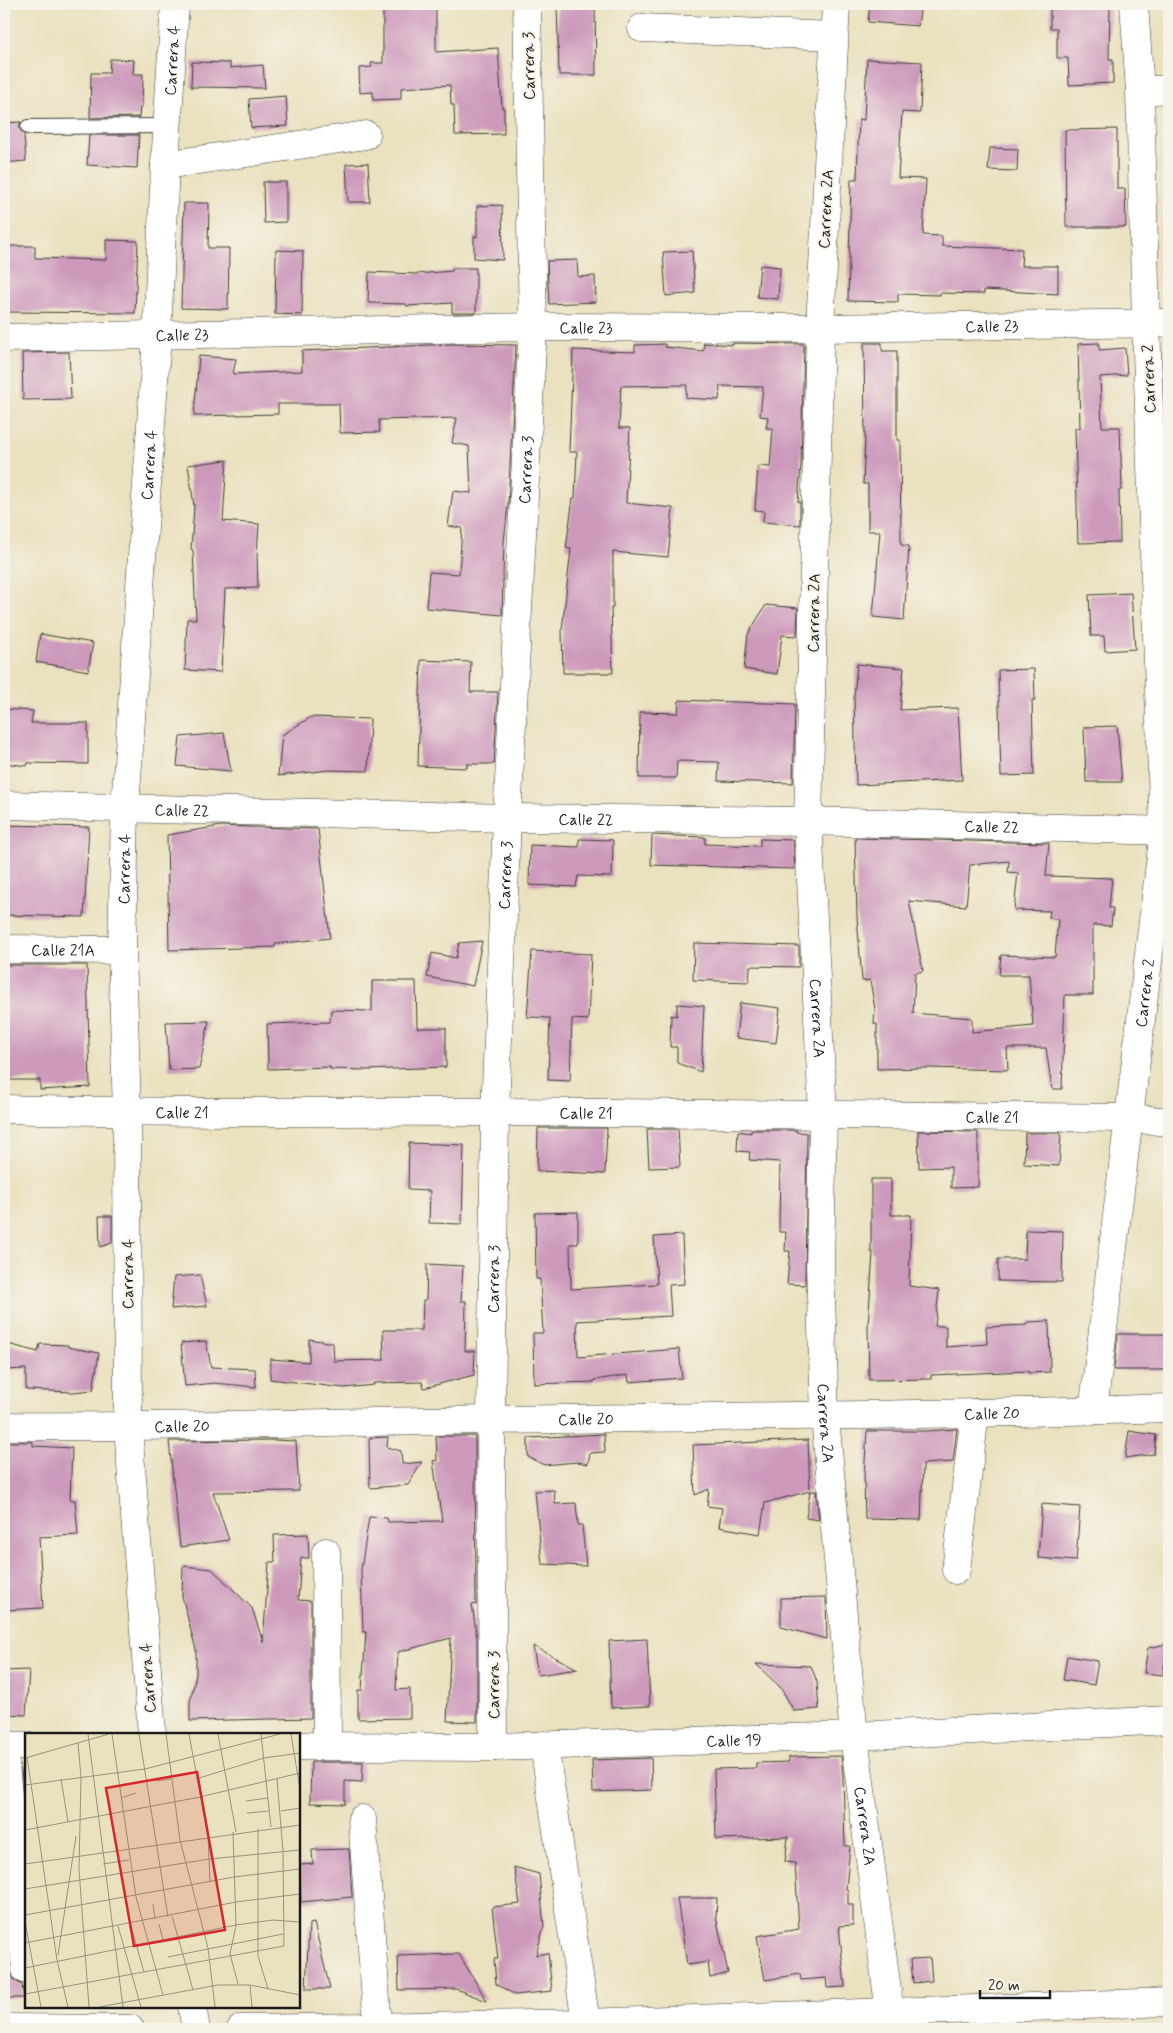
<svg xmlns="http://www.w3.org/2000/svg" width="1173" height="2033" viewBox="0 0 1173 2033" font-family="Mynerve,sans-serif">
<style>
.building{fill:#c9b;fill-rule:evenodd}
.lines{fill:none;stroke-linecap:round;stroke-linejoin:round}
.lane-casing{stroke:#3b3a34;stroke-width:16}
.street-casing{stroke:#3b3a34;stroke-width:29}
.lane{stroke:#fff;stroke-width:14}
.street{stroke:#fff;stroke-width:28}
.labels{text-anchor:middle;stroke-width:4;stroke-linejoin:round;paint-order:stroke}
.street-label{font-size:16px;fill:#1c1c1c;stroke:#f7f3e8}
.inset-road{fill:none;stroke:#98927e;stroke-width:1}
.view{fill:#d62828;fill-opacity:0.15;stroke:#d62828;stroke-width:2.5}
.inset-edge{fill:none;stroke:#1c1c1c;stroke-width:2.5}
</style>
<rect width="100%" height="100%" fill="#f7f3e8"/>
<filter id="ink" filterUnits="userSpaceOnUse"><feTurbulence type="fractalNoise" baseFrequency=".02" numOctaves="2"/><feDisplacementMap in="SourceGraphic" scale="10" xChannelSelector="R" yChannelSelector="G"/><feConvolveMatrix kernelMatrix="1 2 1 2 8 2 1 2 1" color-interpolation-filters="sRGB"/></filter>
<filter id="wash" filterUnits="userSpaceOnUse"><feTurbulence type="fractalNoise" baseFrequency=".0096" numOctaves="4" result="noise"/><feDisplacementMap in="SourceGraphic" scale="20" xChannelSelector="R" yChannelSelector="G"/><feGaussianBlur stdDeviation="1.12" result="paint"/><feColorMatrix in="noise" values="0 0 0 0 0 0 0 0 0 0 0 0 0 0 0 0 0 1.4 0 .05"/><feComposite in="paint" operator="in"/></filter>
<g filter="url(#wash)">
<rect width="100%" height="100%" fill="#eae1bf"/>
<g id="blocks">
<!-- building -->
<g class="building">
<polygon points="383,4 436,4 436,52 498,48 502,108 504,108 504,134 455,135 454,105 451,105 450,85 401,88 401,99 373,100 373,92 360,93 359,68 372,67 371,63 383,63"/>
<polygon points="557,4 595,4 596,75 559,75"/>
<polygon points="870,4 921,4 918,26 868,22"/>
<polygon points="1050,4 1110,5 1109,59 1113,59 1113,83 1069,85 1068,58 1057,58 1057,28 1050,28"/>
<polygon points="110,59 134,60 133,74 143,74 142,107 140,107 139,117 90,118 91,73 109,73"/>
<polygon points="867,59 922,62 920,113 902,112 898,178 926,179 923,235 942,236 942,246 1022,249 1021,266 1058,266 1058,294 984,290 984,294 940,293 940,295 898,294 898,302 848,301 851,179 857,179 859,119 864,120"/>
<polygon points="192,62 230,63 230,68 263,65 265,88 191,87"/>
<polygon points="286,96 288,126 251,128 249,99"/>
<polygon points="21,122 19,128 24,135 26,161 4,163 4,123"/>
<polygon points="1117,129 1117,189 1125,189 1126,227 1066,227 1065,130"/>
<polygon points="89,135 139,135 137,168 87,165"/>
<polygon points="990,148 1018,149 1017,171 988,170"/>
<polygon points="368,163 370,202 348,202 346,164"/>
<polygon points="263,182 286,182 286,222 264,223"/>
<polygon points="184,203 209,203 208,248 229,248 228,309 181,308"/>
<polygon points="502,205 503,260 474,258 474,236 477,237 477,206"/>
<polygon points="106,240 138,241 135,313 4,312 4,246 35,246 35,258 106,260"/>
<polygon points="276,250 303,251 302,315 275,314"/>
<polygon points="692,251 695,293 666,296 663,252"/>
<polygon points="577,260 578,277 595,276 596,302 549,304 547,261"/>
<polygon points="760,265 780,267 778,299 757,297"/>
<polygon points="452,268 476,268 476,313 452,313 452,303 407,306 406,304 368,303 369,272 416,274 452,271"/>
<polygon points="704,343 733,345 733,343 804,344 801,465 798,502 800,502 800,525 763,522 764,511 755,510 758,466 770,467 773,428 766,428 768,417 760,416 763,387 720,386 719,400 686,398 687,385 621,386 619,428 630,428 626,503 673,508 668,557 613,552 613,608 611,608 613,673 563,673 562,630 571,549 566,548 573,498 575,498 577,452 569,452 573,350 635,352 635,345 665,344 665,347 703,351"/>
<polygon points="864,343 882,343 882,351 897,351 897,440 900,440 901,545 909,546 904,620 873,617 880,531 868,531 868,484 863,484 865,439"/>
<polygon points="1099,343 1099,350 1125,348 1127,375 1100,377 1102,427 1120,427 1122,490 1119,490 1120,542 1078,543 1075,428 1080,428 1078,344"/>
<polygon points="452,344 516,345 508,505 504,542 502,615 426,608 429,572 459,574 462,528 448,526 453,491 471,493 469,446 452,443 457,418 379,420 380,432 340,433 339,404 278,404 278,414 194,416 199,356 236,359 233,374 302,371 302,351"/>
<polygon points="69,352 71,399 23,400 22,353"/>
<polygon points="227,460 223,521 259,524 257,554 258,588 225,589 221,672 185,670 187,619 196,619 193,550 191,549 194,506 188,465"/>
<polygon points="1131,593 1135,649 1105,651 1104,636 1091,636 1089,595"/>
<polygon points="766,605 798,608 797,636 782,635 777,674 744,669 748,634"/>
<polygon points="40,634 93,643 88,671 36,662"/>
<polygon points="421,660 471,662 470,692 498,692 494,764 467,764 467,768 418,766"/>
<polygon points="857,664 904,668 900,710 958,708 962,780 856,785 854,698"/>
<polygon points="1034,669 1035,700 1032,700 1034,775 1001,776 998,670"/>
<polygon points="679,700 795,704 793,783 718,781 719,762 677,761 676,778 639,778 640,712 678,713"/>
<polygon points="4,709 33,711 31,723 88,723 88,764 28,763 27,766 4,763"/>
<polygon points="311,717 370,719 368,771 329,770 278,776 282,735"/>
<polygon points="1117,726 1122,782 1086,782 1084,727"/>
<polygon points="224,733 231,771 177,766 180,737"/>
<polygon points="4,825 89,827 84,917 4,915"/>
<polygon points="221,826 318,829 330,938 275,944 275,947 169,950 167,835"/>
<polygon points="652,835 705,837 705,844 760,846 760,839 793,840 795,869 651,865"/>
<path d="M855,838L1049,843L1046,876L1112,878L1109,908H1113L1111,926L1093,925V995H1065L1062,1089H1052L1046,1048H1007L1008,1070L929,1068L877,1069V1024H874L875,1009L870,980L862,981L857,917ZM1009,861L1008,872L1018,873L1014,910L1050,911L1049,918L1058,919L1055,957L1001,955L999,975H1029L1033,1026L972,1032V1018L913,1013L915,973L923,971L909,901L966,906L970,865Z"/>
<polygon points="579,839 613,840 612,877 578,876 576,887 529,885 530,845 579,847"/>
<polygon points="482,941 473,986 427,977 432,953 456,958 459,943"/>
<polygon points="694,943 799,946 799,967 750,966 749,982 693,980"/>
<polygon points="532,951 591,954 588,1020 572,1019 570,1081 548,1080 550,1018 527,1017"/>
<polygon points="4,965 87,965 90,1087 40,1090 40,1080 4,1080"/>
<polygon points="372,981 416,981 417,1028 446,1028 446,1067 367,1070 330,1069 330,1067 268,1069 267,1024 330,1022 331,1010 372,1011"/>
<polygon points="740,1003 780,1008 776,1043 736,1038"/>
<polygon points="677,1004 704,1006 701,1072 677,1063 677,1047 670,1047 671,1015 677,1016"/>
<polygon points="209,1021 199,1069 169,1070 166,1022"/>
<polygon points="538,1128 607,1128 605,1174 537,1171"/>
<polygon points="647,1129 678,1129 680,1167 649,1168"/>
<polygon points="751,1130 797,1130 796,1132 807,1133 805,1285 787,1284 790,1251 785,1251 786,1232 779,1232 780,1162 749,1160 750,1152 737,1151 738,1131 751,1133"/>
<polygon points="918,1131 978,1132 978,1187 951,1188 951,1167 919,1168"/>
<polygon points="1025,1133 1061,1133 1059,1166 1024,1164"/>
<polygon points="409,1143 464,1145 462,1224 429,1223 430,1191 408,1190"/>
<polygon points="871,1179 891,1179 891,1215 911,1215 909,1286 939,1290 935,1326 946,1326 946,1347 987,1344 986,1327 1027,1325 1027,1322 1049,1321 1050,1372 1028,1373 1028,1371 931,1375 931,1379 869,1380 868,1326 873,1252 871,1252"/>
<polygon points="578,1212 578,1244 570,1244 571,1289 657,1284 654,1237 682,1235 684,1284 669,1285 671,1316 577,1321 578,1357 679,1349 682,1378 629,1382 628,1375 594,1380 594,1382 534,1384 533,1333 543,1333 540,1279 536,1279 535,1213"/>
<polygon points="99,1216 112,1216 112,1243 100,1247"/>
<polygon points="1026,1230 1063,1231 1062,1282 998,1281 998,1259 1025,1259"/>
<polygon points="427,1264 463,1266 461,1301 466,1301 465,1351 475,1351 474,1375 424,1388 422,1382 373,1383 374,1385 344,1388 270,1379 270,1359 309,1362 309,1339 333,1343 334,1361 384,1360 383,1330 422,1330 423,1300 426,1300"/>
<polygon points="200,1275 207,1306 171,1309 174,1277"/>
<polygon points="1118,1334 1169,1334 1169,1370 1114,1370"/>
<polygon points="206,1341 211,1367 255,1369 256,1387 215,1383 185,1386 181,1343"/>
<polygon points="4,1343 38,1352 40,1344 68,1345 68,1347 99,1353 93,1390 73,1392 26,1390 26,1369 4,1370"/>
<polygon points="957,1429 953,1462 923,1464 921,1520 865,1519 864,1477 867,1431 925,1431"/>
<polygon points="1129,1431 1156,1435 1154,1454 1125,1458"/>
<polygon points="604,1434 605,1452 590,1453 588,1464 577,1462 544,1465 528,1457 528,1438"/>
<polygon points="436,1436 475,1436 476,1605 472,1604 477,1639 477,1722 447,1721 451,1638 398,1652 396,1690 410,1689 410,1718 358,1719 358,1690 362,1690 366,1632 363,1632 361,1570 369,1517 387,1518 388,1522 442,1521 433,1461 437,1460"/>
<polygon points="388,1437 387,1447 401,1451 402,1464 422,1462 408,1485 370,1488 369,1438"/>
<polygon points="274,1440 296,1441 299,1491 213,1492 229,1540 180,1547 169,1441"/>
<polygon points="808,1440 810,1491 765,1503 760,1534 719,1527 722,1508 707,1506 709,1489 695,1495 693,1445"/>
<polygon points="4,1442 33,1442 33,1446 72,1448 70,1500 75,1500 78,1535 39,1537 43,1608 4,1610"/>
<polygon points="554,1490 555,1504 576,1503 578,1525 582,1525 586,1566 542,1564 535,1491"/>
<polygon points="810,1491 816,1491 819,1520 806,1518"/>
<polygon points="1042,1504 1080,1507 1076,1561 1038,1558"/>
<polygon points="308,1534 309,1558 301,1558 298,1600 311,1601 311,1718 190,1721 190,1702 196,1675 196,1650 182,1596 183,1566 212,1569 252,1608 263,1642 269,1562 275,1562 274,1535"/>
<polygon points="826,1597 827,1639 781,1627 781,1598"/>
<polygon points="647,1639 650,1706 611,1708 609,1641"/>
<polygon points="1167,1644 1163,1675 1144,1673 1148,1648"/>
<polygon points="533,1646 578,1669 538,1675"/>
<polygon points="1067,1656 1098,1661 1094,1685 1063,1680"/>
<polygon points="756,1664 811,1666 817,1682 819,1709 794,1711 781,1688"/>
<polygon points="29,1670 26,1715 4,1714 4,1671"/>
<polygon points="841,1756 843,1775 845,1846 850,1846 846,1889 848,1890 848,1905 853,1905 853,1925 839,1926 845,1987 827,1988 826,1978 801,1980 800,1974 765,1980 757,1936 799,1929 795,1863 785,1862 788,1837 716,1839 714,1769 756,1768 756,1763 789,1762 789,1757"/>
<polygon points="651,1758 652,1790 593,1792 592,1760"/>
<polygon points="311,1762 363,1762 362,1782 345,1781 345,1804 310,1803"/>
<polygon points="21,1769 26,1769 26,1819"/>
<polygon points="349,1849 352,1897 301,1902 299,1865 313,1864 312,1850"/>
<polygon points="514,1867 539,1874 544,1926 536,1955 548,1953 552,1991 515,1995 496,1984 494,1959 498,1959 492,1907 520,1904"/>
<polygon points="677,1898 717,1898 716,1916 728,1973 710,1978 708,1962 687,1965"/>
<polygon points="314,1923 330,1989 306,1989 309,1924"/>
<polygon points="4,1932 6,1932 11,1972 14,1980 22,1985 24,1998 4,1998"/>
<polygon points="459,1954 487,2001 456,1989 399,1990 398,1956"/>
<polygon points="930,1958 932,1981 913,1983 911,1959"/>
</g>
</g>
</g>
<g filter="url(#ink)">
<use href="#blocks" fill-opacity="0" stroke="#3b3a34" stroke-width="1"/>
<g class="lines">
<defs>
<polyline id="lane" points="28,127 167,126"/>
<g id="street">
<path id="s1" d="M836,4L820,328L808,821L823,1115L820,1266L825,1417L854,1736L892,2029"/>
<polyline points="642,28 834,36"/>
<polyline points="1140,91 1169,89"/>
<polyline points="165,165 366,135"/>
<path id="s2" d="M4,338L533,327L820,328L1169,323"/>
<path id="s3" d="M4,805L507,818L808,821L1169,831"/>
<path id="s4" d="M4,949L122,950"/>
<path id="s5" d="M4,1109C168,1114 332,1111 496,1112C707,1113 918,1116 1129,1118L1169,1122"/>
<path id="s6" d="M1093,1411L1164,831L1146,324L1140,91L1134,4"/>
<path id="s7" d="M4,1426C166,1428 328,1422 490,1420C716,1416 943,1416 1169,1408"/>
<polyline points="326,1552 327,1745"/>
<polyline points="956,1570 975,1413"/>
<path id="s8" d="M152,1734L128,1427L127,1113L122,950L125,808L157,336L165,165L175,4"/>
<polyline points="544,1745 587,2029"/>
<polyline points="4,1746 26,1746"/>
<path id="s9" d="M299,1746L493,1747L854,1736L1169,1720"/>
<path id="s10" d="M493,1747L491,1420L495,1112L507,818L533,327L527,4"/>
<polyline points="4,1755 26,1970"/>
<polyline points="362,1819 378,2026"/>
<polyline points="192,2007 196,2029"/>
<polyline points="4,2028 130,2029"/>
<polyline points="241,2029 586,2023 1169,2002"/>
</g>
</defs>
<!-- lane casing -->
<use href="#lane" class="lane-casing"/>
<!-- street casing -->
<use href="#street" class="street-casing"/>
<!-- lane -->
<use href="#lane" class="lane"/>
<!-- street -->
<use href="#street" class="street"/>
</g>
</g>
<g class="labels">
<!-- street labels -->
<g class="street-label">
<text dy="6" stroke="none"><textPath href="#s8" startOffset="1676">Carrera 4</textPath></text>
<text transform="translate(528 66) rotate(-91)" y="6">Carrera 3</text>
<text transform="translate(825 209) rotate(-87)" y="6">Carrera 2A</text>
<text dy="6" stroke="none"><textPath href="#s2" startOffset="988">Calle 23</textPath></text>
<text dy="6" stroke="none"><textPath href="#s2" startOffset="582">Calle 23</textPath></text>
<text dy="6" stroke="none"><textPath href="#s2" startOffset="178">Calle 23</textPath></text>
<text transform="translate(1148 379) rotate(-92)" y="6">Carrera 2</text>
<text dy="6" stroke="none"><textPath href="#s8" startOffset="1271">Carrera 4</textPath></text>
<text dy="6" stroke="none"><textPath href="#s10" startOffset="1278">Carrera 3</textPath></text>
<text transform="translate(813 613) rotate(-89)" y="6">Carrera 2A</text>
<text dy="6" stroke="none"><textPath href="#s3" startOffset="178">Calle 22</textPath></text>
<text dy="6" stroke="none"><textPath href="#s3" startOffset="582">Calle 22</textPath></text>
<text dy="6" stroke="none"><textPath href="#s3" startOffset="988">Calle 22</textPath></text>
<text dy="6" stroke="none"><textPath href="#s8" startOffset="866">Carrera 4</textPath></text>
<text dy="6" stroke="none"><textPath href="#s10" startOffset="872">Carrera 3</textPath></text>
<text dy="6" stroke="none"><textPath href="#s4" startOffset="59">Calle 21A</textPath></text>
<text dy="6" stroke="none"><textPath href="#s6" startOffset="421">Carrera 2</textPath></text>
<text dy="6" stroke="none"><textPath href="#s1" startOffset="1015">Carrera 2A</textPath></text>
<text dy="6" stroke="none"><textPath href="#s5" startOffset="178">Calle 21</textPath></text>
<text dy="6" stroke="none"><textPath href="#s5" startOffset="582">Calle 21</textPath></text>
<text dy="6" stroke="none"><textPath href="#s5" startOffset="988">Calle 21</textPath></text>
<text transform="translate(127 1274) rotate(-90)" y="6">Carrera 4</text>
<text dy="6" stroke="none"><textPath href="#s10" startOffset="468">Carrera 3</textPath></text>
<text dy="6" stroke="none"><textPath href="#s7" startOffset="988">Calle 20</textPath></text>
<text dy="6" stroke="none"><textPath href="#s7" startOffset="582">Calle 20</textPath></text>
<text dy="6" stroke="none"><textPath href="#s1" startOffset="1420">Carrera 2A</textPath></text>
<text dy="6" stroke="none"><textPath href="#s7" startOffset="178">Calle 20</textPath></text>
<text transform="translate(147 1678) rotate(-94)" y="6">Carrera 4</text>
<text transform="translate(493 1685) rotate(-90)" y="6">Carrera 3</text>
<text dy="6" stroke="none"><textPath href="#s9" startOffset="435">Calle 19</textPath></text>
<text dy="6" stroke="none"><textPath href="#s1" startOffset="1825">Carrera 2A</textPath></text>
</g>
</g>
<!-- overview -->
<g transform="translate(25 1733)">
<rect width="275" height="275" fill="#eae1bf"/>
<path class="inset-road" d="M63,1L98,274M87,1L111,164L138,262M114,1L143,184M141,1L155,107L183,215L190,274M164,1L183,103L185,149M193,1L211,99M236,1L246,94M266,1L275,56M53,10L56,44L54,136L64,274M2,24L32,227L43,274M0,25L84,1M36,46L43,89M171,46L239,25L275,20M131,48L146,46M0,52L120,36L255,1M96,65L111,60M221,68L243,65M256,78L275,75M222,80L244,78M233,96V223L243,256M0,97L175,64L275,40M208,99L211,192L205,221L213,251M0,131L275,92M78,131L104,127M0,156L184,126L275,117M128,171L130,186M0,182L209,144L275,136M147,183L168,257M0,189L16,274M105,190L119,239M134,191L138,207M93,193L116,274M0,210L211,169L275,161M33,222L51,103M143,224L258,201M0,235L211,192L248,187L275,189M225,252L227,274M0,261L259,213L258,118L252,46M74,274L193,252H225L275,262"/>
<path class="view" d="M172,39L200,197L109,213L81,55Z"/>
<rect width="275" height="275" class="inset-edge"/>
</g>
<!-- margin -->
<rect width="1173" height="2033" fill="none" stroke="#f7f3e8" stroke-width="20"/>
<!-- scale -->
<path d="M980 1990v8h70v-8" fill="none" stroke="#1c1c1c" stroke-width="2.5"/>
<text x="988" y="1990" font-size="15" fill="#1c1c1c" stroke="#f7f3e8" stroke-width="4" paint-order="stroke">20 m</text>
</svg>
